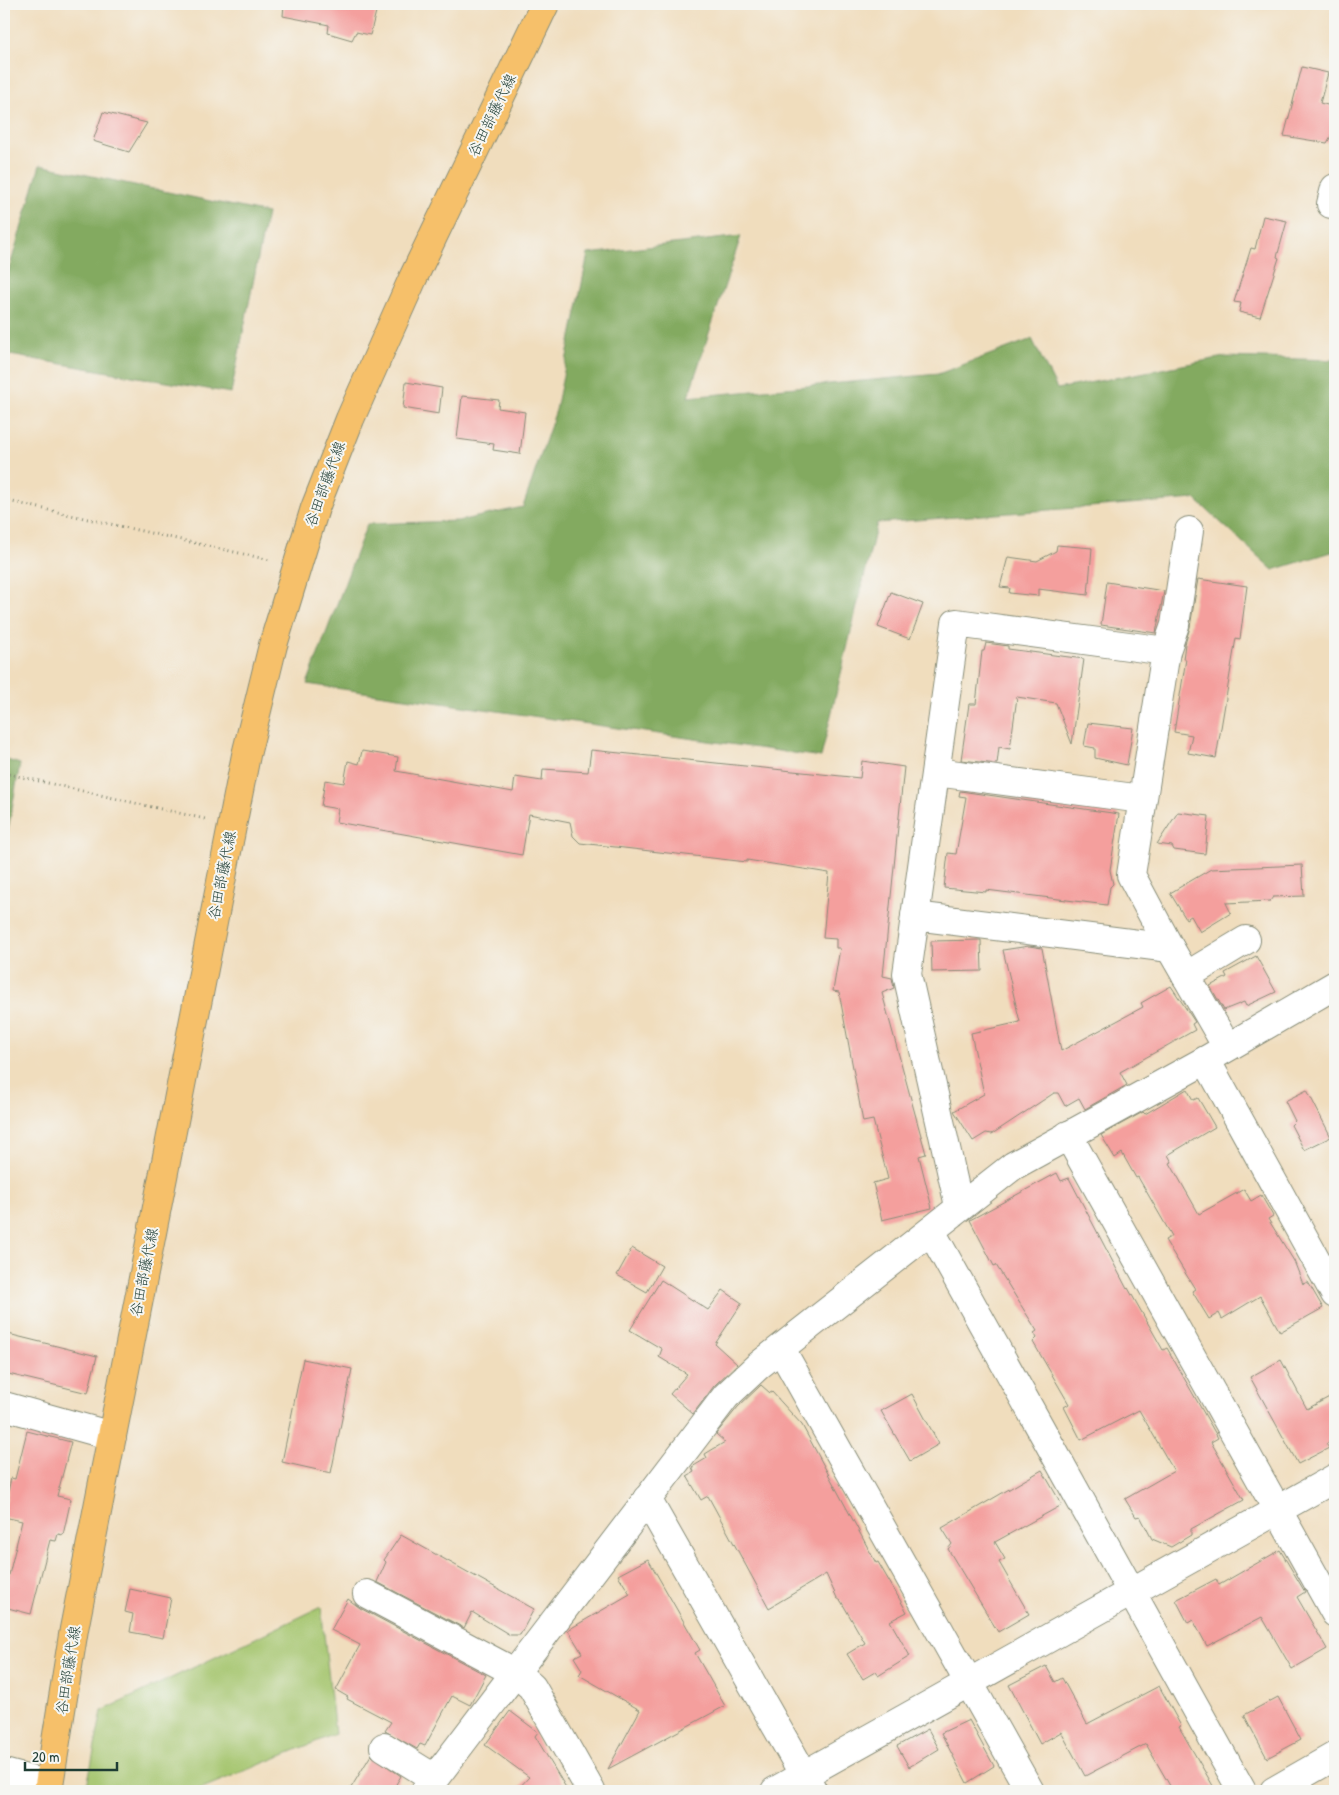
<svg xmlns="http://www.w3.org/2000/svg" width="1339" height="1795" viewBox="0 0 1339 1795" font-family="'Patrick Hand','Klee One',sans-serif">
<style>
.green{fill:#a4c56d;stroke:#628150}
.forest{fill:#83aa60;stroke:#51744a}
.building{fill:#f49f9d}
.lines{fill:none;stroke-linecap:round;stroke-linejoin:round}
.minor-casing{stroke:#888d78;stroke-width:30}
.major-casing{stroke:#888d78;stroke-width:30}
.path{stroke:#888d78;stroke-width:3;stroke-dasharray:1 4;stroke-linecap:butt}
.minor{stroke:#fff;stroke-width:28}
.major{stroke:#f6c06b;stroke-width:28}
.labels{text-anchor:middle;stroke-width:4;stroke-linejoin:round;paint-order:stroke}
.street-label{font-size:15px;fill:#1f3d34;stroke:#f6f6f2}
</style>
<rect width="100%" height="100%" fill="#f6f6f2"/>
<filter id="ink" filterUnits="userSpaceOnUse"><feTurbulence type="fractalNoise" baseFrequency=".02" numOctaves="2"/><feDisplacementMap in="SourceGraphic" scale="10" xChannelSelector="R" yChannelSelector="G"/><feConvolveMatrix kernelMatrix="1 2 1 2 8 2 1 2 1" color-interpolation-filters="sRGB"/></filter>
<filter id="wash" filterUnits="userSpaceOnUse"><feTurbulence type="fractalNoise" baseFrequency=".0096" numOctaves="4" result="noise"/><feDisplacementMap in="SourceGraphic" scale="20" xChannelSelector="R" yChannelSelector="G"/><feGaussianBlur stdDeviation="1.12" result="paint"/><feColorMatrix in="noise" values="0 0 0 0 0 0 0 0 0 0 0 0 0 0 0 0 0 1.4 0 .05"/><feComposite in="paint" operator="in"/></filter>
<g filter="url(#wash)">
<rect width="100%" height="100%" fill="#f0ddbd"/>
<!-- green -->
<polygon class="green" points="321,1607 335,1734 195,1791 86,1791 102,1711"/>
<!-- forest -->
<g class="forest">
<polygon points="40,165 267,213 231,393 4,354 4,286"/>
<polygon points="741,236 688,397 938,374 1032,339 1057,389 1224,357 1335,360 1335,551 1273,570 1195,499 877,523 821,757 307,684 367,524 458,521 523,507 556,410 588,254"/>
<polygon points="4,759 20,764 4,852"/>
</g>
<g id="blocks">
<!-- building -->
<g class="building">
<polygon points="284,4 378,4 370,35 356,32 352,40 328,33 329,25 283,16"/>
<polygon points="1302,67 1328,73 1320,103 1335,107 1335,129 1327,143 1284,136"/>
<polygon points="103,112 147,123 129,152 93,141"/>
<polygon points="1263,216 1287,221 1277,257 1279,258 1260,317 1239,312 1241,303 1234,302 1251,248 1255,249"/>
<polygon points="406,382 442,388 439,414 403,408"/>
<polygon points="462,396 499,400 498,408 525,412 520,454 493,450 494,444 457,439"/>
<polygon points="1057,545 1092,548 1088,595 1038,589 1038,596 1009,593 1010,588 1000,587 1008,557 1037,561 1056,551"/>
<polygon points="1198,579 1247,586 1240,639 1236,638 1216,758 1188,753 1192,735 1174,732 1186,659 1183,659 1185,644 1190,627"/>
<polygon points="1107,582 1164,591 1156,633 1101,625"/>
<polygon points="891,592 923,604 910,639 878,627"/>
<polygon points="986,643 1008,646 1008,649 1084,659 1072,744 1056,703 1017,697 1010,749 999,747 997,764 961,760 969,704 976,704 982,651 984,651"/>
<polygon points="1088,723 1133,728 1127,765 1095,758 1095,748 1084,746"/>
<polygon points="591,750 860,778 862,761 904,767 883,976 892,978 894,988 882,993 926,1154 919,1156 932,1208 882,1220 873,1183 888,1179 873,1120 863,1122 839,992 833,991 840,948 836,948 836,939 823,938 829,873 747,860 747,862 580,843 573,836 570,822 529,814 522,855 336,822 338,809 321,806 325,780 344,783 348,761 359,764 362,751 398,757 396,771 513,792 515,777 542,781 543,769 588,772"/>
<polygon points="960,791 1119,814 1110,870 1113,884 1110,887 1107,905 986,890 986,892 944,888 948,853 956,854 966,797 959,796"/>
<polygon points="1178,812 1209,816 1205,854 1174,850 1172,846 1157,844"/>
<polygon points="1302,865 1304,896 1273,897 1270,901 1226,903 1231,913 1200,932 1191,916 1186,919 1170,893 1211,869"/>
<polygon points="981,940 982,971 932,972 931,941"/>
<polygon points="1029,946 1042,948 1061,1051 1143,1007 1141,1003 1171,986 1195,1022 1192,1024 1195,1030 1120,1072 1127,1085 1085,1109 1079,1098 1065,1106 1058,1093 1054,1093 992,1134 986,1133 973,1141 954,1111 984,1094 971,1033 1020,1022 1003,950"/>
<polygon points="1256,956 1276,992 1246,1006 1244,1002 1224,1010 1210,986 1227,977 1225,973"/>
<polygon points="1187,1089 1193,1100 1198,1098 1215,1127 1168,1155 1172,1162 1170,1163 1199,1214 1244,1189 1251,1201 1261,1195 1273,1216 1268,1219 1294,1261 1303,1284 1308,1282 1323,1308 1280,1332 1260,1296 1222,1319 1219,1313 1209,1319 1192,1291 1195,1289 1165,1240 1172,1236 1138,1177 1136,1178 1122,1153 1115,1158 1101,1135 1143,1112 1145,1114"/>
<polygon points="1307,1090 1331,1137 1304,1150 1291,1125 1295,1121 1285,1101"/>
<polygon points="1057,1173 1061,1181 1069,1178 1127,1289 1128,1288 1163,1350 1167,1348 1218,1438 1211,1442 1244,1500 1191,1529 1191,1535 1171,1547 1152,1539 1140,1516 1136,1517 1125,1499 1174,1471 1139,1410 1081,1440 1064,1407 1069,1404 1033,1342 1037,1338 1034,1333 1037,1331 996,1265 994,1266 970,1220"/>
<polygon points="632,1248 662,1266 647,1292 617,1275"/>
<polygon points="661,1280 708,1310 723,1290 742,1303 715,1344 737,1364 714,1386 693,1414 670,1394 687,1374 659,1357 662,1349 630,1330"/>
<polygon points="4,1333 97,1356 88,1393 4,1373"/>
<polygon points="303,1359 352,1369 331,1473 282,1462"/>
<polygon points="1281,1360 1307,1409 1335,1394 1335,1439 1326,1444 1329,1448 1298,1464 1250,1377"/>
<polygon points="761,1385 770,1393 772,1392 802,1425 876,1563 878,1562 907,1612 890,1621 910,1656 878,1676 875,1672 863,1679 847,1654 865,1643 841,1601 837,1598 826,1574 769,1608 708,1496 701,1500 687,1476 694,1472 692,1467 707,1458 705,1454 725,1442 716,1434 738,1407"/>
<polygon points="912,1394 939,1444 910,1461 881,1411"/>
<polygon points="27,1431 71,1442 57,1496 71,1499 63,1535 58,1534 56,1541 50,1540 31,1614 4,1607 4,1573 9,1575 22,1521 4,1517 4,1511 11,1478 15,1479"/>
<polygon points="1042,1470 1062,1505 995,1542 1005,1559 999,1562 1029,1614 998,1632 948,1549 952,1544 942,1528"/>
<polygon points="401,1535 534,1609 520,1635 510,1635 472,1612 464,1628 377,1582 386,1562 384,1560"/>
<polygon points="1280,1550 1305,1592 1297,1597 1327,1649 1292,1669 1262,1617 1207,1646 1193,1620 1188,1623 1176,1600 1216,1579 1219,1585"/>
<polygon points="648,1559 700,1650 695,1653 725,1706 608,1769 640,1710 579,1675 582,1670 574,1657 582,1653 568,1630 630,1594 618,1575"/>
<polygon points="130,1589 171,1598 163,1638 130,1632 133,1614 125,1612"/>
<polygon points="348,1599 360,1608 486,1675 470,1705 452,1696 425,1746 420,1744 417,1749 385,1731 391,1722 347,1699 348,1697 336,1690 360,1645 331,1630"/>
<polygon points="1046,1666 1055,1682 1062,1678 1087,1724 1159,1686 1181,1726 1179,1727 1216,1791 1173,1791 1146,1744 1085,1776 1061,1732 1040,1744 1009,1685"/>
<polygon points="1278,1697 1301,1740 1267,1758 1244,1715"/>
<polygon points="510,1711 538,1732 535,1736 568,1791 516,1791 529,1777 485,1745"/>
<polygon points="969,1720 994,1766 967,1783 941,1733"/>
<polygon points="928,1729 939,1749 909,1767 897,1746"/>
<polygon points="371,1755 401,1776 392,1791 349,1791"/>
</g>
</g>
</g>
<g filter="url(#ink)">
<use href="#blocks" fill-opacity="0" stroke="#888d78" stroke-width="1"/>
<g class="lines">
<defs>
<g id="minor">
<polyline points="1331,204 1335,188"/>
<polyline points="1166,651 1175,625 1189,531"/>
<polyline points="936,772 1142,799"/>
<polyline points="915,916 1170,948"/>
<polyline points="1186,976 1246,940"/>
<polyline points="1206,1060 1335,1294"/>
<polyline points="1068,1135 1335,1613"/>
<polyline points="959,1206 907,974 956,623 1166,651 1131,875 1170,948 1227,1047"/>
<polyline points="931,1231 1242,1791"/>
<polyline points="781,1349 1030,1791"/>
<polyline points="4,1406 112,1436"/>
<polyline points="647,1499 813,1791"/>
<polyline points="367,1594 516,1673 532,1687 591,1791"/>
<polyline points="384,1747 434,1778"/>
<polyline points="4,1773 49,1785"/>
<polyline points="425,1791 726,1396 758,1366 1013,1166 1206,1060 1335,985"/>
<polyline points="775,1791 1335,1478"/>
<polyline points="1274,1791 1335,1756"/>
</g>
<polyline id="major" points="48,1791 74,1629 246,755 273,645 315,508 350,419 413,278 545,4"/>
</defs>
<!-- minor casing -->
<use href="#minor" class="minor-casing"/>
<!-- major casing -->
<use href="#major" class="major-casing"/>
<!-- path -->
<g class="path">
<polyline points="4,500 270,560"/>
<polyline points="4,773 205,819"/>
</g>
<!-- minor -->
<use href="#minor" class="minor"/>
<!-- major -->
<use href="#major" class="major"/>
</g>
</g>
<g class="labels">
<!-- street labels -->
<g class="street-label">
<text transform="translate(492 115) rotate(-64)" y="5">谷田部藤代線</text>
<text transform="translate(325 484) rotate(-70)" y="5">谷田部藤代線</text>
<text transform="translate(222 875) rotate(-79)" y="5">谷田部藤代線</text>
<text transform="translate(144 1272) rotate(-79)" y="5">谷田部藤代線</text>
<text transform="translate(68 1670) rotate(-81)" y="5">谷田部藤代線</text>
</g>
</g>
<!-- margin -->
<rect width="1339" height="1795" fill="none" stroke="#f6f6f2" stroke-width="20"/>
<!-- scale -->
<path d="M25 1762v8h92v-8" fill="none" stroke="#1f3d34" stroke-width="2.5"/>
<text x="32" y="1762" font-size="15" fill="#1f3d34" stroke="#f6f6f2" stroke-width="4" paint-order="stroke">20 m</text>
</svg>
